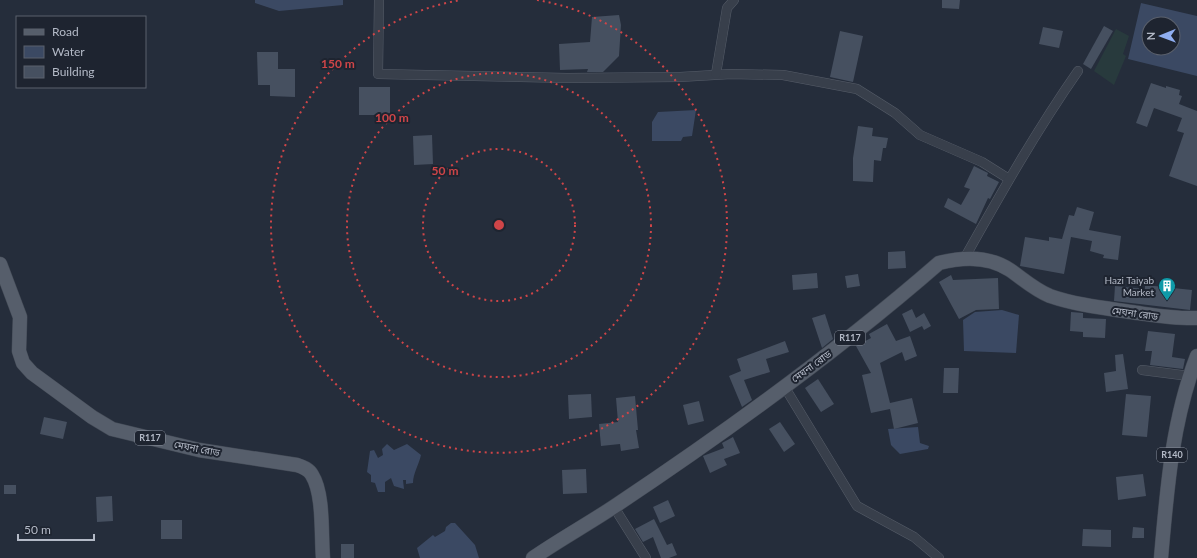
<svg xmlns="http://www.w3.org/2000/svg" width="1197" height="558" viewBox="0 0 1197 558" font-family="Lato,'Noto Sans Bengali',sans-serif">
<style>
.green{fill:#283a3d}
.water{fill:#3b4963;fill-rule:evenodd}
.building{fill:#465060}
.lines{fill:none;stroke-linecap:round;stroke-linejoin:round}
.minor-casing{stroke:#565d69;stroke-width:10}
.primary-casing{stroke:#414854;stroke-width:15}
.minor{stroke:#383f4b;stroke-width:9}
.primary{stroke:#565e6b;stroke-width:14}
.ring{fill:none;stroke:#cf4548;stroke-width:2;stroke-dasharray:2 4}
.labels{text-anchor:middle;stroke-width:4;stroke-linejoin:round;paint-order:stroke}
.shield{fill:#1e2430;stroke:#878d9a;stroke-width:1}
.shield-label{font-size:9px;font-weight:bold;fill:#b4bac7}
.poi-label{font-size:10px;fill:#b4bac7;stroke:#1e2430;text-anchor:end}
.street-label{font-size:10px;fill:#b4bac7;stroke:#1e2430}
.centre{fill:#cf4548;stroke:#1e2430;stroke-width:2}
.ring-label{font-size:12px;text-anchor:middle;font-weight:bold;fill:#cf4548;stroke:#1e2430;stroke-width:4;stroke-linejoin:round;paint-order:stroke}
</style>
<rect width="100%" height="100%" fill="#252d3b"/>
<!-- green -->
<polygon class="green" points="1116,29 1129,36 1123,54 1126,56 1114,85 1094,71"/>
<!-- water -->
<g class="water">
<polygon points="255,0 343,0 343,5 279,11 255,3"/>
<path d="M1141,3L1197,16V76L1128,59ZM1149,24H1173V48H1149Z"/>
<polygon points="696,110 692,136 683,137 681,141 652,141 652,122 658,112"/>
<polygon points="1002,310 1019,315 1016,353 964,351 963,320 975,312"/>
<polygon points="918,427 920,443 929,446 928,449 900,454 891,445 888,429"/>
<path d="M387,444L394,450L407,444L421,455C419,464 413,474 413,483L406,484V480H403L404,489L394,486L391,478L385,482V492H378L375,483L371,482V475L367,472L370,451L374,450L378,458L383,455L382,449Z"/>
<polygon points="451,523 455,523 475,545 479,558 420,558 417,548 433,535 435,537 445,531 446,527"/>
</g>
<!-- building -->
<g class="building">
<polygon points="942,0 960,0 959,9 942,8"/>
<polygon points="619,15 621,25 619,56 603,72 587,72 588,69 560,70 559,44 590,42 592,17"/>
<polygon points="1104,26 1113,31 1091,69 1083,64"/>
<polygon points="1043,27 1063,31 1059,48 1039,44"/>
<polygon points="840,31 863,36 853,82 830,77"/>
<polygon points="257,52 278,52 278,69 295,69 295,97 270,96 270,85 258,85"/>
<polygon points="1151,83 1166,88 1166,86 1180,90 1179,95 1182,96 1179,104 1197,111 1197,186 1169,176 1184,133 1177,131 1182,118 1154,108 1147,127 1136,123"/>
<rect x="359" y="87" width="31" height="28"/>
<polygon points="858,126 873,128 872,136 888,138 886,148 883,148 881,161 874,160 873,182 853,181 853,158"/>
<polygon points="432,135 433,164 414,165 413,136"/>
<polygon points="974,166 988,173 987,176 999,182 990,199 988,198 976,224 944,207 948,198 961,205 970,189 964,187"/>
<polygon points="1077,207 1094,212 1089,230 1121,236 1118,260 1103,258 1104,255 1090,251 1092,241 1071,237 1064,274 1020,266 1025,237 1049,241 1049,237 1062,239 1069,215 1074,216"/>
<polygon points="905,251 906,268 888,269 888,252"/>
<polygon points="817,273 818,288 793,290 792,275"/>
<polygon points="858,274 860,286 847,288 845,276"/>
<polygon points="951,275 953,280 998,278 999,309 976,310 959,319 939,282"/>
<polygon points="1145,285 1192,290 1190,310 1114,301 1115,286 1145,289"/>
<polygon points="912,309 916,318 924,313 931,326 924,330 922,326 910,332 902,314"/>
<polygon points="1071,312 1083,313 1083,318 1106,319 1105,338 1083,337 1083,332 1070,331"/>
<polygon points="825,314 833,339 822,348 812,318"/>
<polygon points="887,324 896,341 910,336 917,356 905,361 902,352 880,363 890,403 912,398 918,423 894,429 890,409 871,413 862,375 871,373 856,346 871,338 869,334"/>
<polygon points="1148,331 1175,334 1172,357 1185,359 1183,369 1150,365 1152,351 1145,351"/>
<polygon points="785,341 789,352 766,359 770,372 744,380 752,400 742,407 729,376 741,371 737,359"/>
<polygon points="1123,354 1128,389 1106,392 1104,373 1116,371 1115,355"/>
<polygon points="944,368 959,368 958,393 943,393"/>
<polygon points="818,379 834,404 821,412 805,388"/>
<polygon points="591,394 592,417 569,419 568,395"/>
<polygon points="1126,394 1151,396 1147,437 1122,435"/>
<polygon points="635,396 638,430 636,430 639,448 621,451 620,444 601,446 599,424 618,422 616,398"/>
<polygon points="699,401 704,421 688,425 683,405"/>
<polygon points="44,417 67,422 63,439 40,434"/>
<polygon points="780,422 795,444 784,452 769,429"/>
<polygon points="733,437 740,453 724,459 727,465 710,473 703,456 724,448 722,443"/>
<polygon points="586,469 587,493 563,494 562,470"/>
<polygon points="1143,474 1146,496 1118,500 1116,477"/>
<rect x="4" y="485" width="12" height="9"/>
<polygon points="112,496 113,521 97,522 96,497"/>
<polygon points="668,500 675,516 660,523 653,507"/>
<polygon points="654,519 667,545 672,543 677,555 669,558 661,558 653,537 643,542 635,529"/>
<rect x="161" y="520" width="21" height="19"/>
<polygon points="1133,527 1144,528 1144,538 1132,538"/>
<polygon points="1083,529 1111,530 1111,547 1082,546"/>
<rect x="341" y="544" width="13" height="14"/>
</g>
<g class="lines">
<defs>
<g id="minor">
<polyline points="379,0 378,74 567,78 680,77 731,74 783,75 857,89 895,113 920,135 982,162 1009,179"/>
<polyline points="716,74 727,8 734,0"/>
<path d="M964,259C1000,195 1036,131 1078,71"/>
<polyline points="1142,370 1189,376"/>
<polyline points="784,386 857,506 914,537 939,558"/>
<polyline points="614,507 646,558"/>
</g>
<g id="primary">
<path d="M0,264L20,317L19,351L23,363L32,373L92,417L112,429L199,450L297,465C303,467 309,469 312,475C324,494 321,535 323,558"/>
<path d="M533,558C559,540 588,524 615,506C726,432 838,351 939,263C962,257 989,256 1010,270C1023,279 1035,290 1050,296C1076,305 1104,308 1131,312C1153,315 1175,319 1197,318"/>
<path d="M1161,558C1167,489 1172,421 1197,356"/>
</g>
</defs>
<!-- minor casing -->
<use href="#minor" class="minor-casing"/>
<!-- primary casing -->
<use href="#primary" class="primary-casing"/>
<!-- minor -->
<use href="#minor" class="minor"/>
<!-- primary -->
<use href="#primary" class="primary"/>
</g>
<!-- distance rings -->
<g class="ring">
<circle cx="499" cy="225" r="76"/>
<circle cx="499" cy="225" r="152"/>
<path d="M537 0A228 228 0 1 1 461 0"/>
</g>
<!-- icons -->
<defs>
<symbol id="building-pin" viewBox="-11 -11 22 30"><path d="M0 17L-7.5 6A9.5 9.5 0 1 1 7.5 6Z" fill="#0f9aa8" stroke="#1e2430"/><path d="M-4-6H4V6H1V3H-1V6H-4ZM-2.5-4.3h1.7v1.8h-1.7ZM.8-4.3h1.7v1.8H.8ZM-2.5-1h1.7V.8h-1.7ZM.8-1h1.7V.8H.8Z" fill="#fff"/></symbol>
</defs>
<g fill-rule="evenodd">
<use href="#building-pin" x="1157" y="276" width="20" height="27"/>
</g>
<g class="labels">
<!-- shield labels -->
<g class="shield">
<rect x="835" y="331" width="30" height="14" rx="3"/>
<rect x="135" y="431" width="30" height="14" rx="3"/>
<rect x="1157" y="448" width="30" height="14" rx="3"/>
</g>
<g class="shield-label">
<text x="850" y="341">R117</text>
<text x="150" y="441">R117</text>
<text x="1172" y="458">R140</text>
</g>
<!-- poi labels -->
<g class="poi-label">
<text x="1154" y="284">Hazi Taiyab<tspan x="1154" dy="12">Market</tspan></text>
</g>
<!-- street labels -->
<g class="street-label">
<text transform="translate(1135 313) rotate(8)" y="4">মেঘনা রোড</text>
<text transform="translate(811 366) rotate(-36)" y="4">মেঘনা রোড</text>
<text transform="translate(197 448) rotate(11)" y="4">মেঘনা রোড</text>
</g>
</g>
<circle cx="499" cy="225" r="6" class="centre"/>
<g class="ring-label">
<text x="338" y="68">150 m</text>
<text x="392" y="122">100 m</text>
<text x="445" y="175">50 m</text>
</g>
<!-- legend -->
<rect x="16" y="16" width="130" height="72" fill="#1e2430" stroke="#5a606c"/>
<rect x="24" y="29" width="20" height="6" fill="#565e6b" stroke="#5a606c"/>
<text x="52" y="36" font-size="12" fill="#b4bac7">Road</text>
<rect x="24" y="46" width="20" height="12" fill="#3b4963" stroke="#5a606c"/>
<text x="52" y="56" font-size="12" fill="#b4bac7">Water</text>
<rect x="24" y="66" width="20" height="12" fill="#465060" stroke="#5a606c"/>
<text x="52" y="76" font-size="12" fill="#b4bac7">Building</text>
<!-- north arrow -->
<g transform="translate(1161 36) rotate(269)"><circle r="19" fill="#1e2430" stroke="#5a606c"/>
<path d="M0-3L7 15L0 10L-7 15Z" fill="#8faef1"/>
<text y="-6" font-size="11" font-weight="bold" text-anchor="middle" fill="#b4bac7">N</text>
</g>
<!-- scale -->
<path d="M18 534v6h76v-6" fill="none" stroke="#b4bac7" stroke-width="2"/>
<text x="24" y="534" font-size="12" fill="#b4bac7" stroke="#1e2430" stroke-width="3" paint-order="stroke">50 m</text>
</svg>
